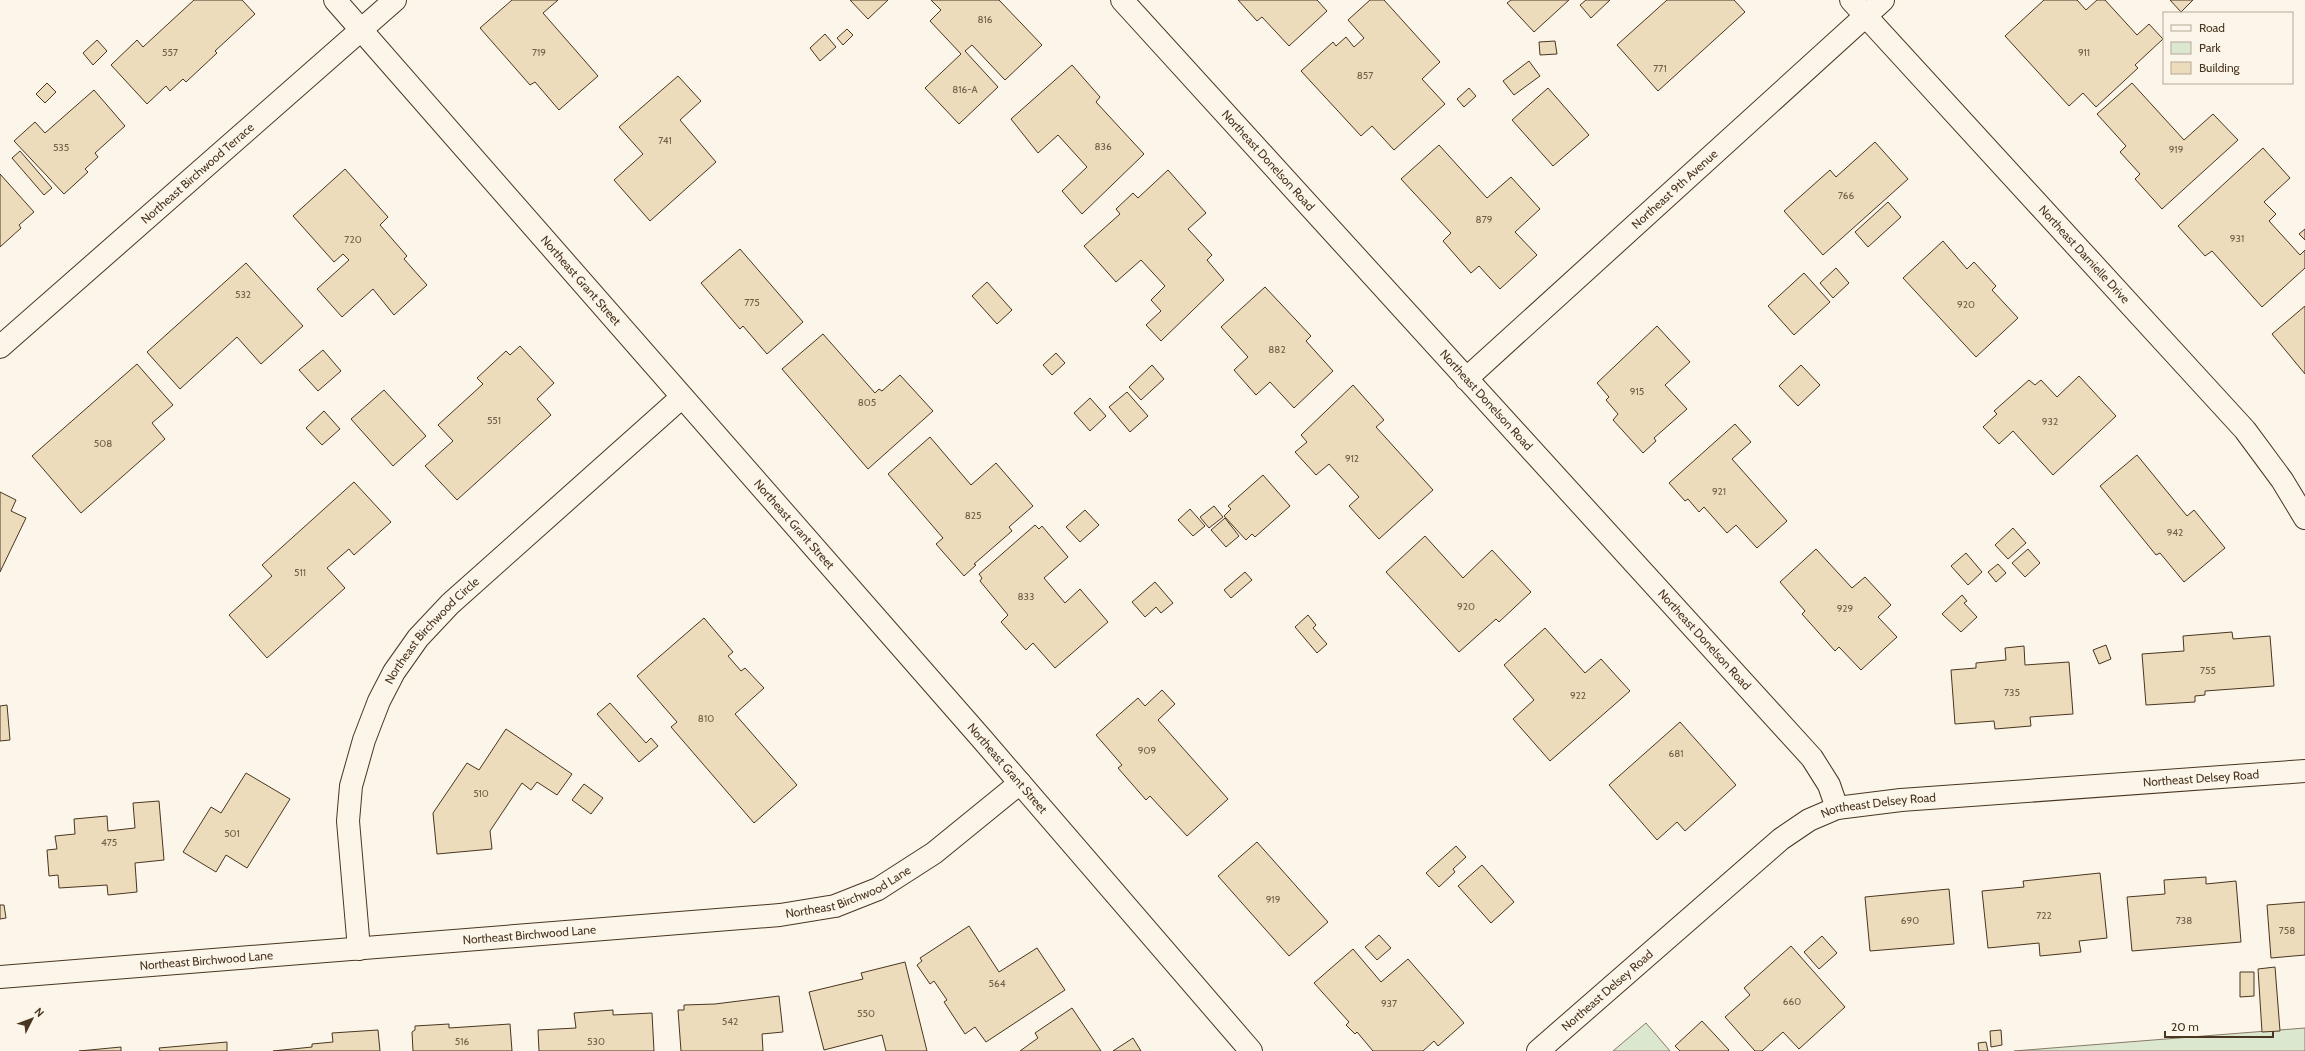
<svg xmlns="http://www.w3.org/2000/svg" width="2305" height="1051" viewBox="0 0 2305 1051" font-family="Cabin,sans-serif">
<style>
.green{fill:#dce7d0;stroke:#887966}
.building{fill:#ecdcbc;stroke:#4a3520}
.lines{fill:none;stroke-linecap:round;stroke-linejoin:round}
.street-casing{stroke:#4a3520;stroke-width:24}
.secondary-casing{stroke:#4a3520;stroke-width:24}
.street{stroke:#fbf6e9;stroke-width:22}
.secondary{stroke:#fbf6e9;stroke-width:22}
.labels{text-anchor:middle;stroke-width:3;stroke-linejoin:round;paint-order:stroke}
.number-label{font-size:10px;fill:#725f47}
.street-label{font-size:12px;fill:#4a3520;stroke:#fbf6e9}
</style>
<rect width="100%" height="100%" fill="#fbf6e9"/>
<!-- green -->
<g class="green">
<polygon points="1646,1023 1670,1051 1613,1051"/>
<polygon points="2305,1028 2305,1051 2014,1051"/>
</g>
<!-- building -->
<g class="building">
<polygon points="194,0 242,0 255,14 215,51 217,53 186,82 183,79 170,91 166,86 147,104 111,65 137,40 143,47"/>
<polygon points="512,0 558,0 543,13 598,76 559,110 535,82 530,85 480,28"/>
<polygon points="850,0 888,0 868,19"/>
<polygon points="931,0 999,0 1042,45 1005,80 972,45 965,51 998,87 959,124 925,88 961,54 930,21 941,10"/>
<polygon points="1238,0 1317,0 1327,11 1289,46 1262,17 1257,21"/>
<polygon points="1370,0 1384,0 1440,62 1422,79 1445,104 1394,150 1372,126 1361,136 1301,71 1333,42 1336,46 1346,37 1354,47 1364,38 1348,20"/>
<polygon points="1511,0 1569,0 1534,32 1507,3"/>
<polygon points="1586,0 1610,0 1591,18 1580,5"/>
<polygon points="1667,0 1734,0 1745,12 1658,91 1617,45"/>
<polygon points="2044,0 2077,0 2086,10 2097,0 2105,0 2137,35 2149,24 2163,39 2135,65 2138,68 2096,107 2083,93 2069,106 2005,36"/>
<polygon points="2170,0 2193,0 2181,12"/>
<polygon points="847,29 853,35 843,45 837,38"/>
<polygon points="825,34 836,47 820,61 810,48"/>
<polygon points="97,40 107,51 93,65 83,53"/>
<polygon points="1555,41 1557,54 1540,55 1539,42"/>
<polygon points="1529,61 1540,76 1514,95 1503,81"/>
<polygon points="1072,65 1100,97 1096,102 1144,154 1082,214 1062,191 1087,167 1058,135 1038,153 1011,119"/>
<polygon points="678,76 701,101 680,120 716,162 650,221 614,180 643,154 619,127"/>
<polygon points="47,83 56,92 45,103 36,94"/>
<polygon points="2132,83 2184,140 2213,114 2238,140 2162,209 2135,179 2140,174 2120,152 2126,146 2097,114"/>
<polygon points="1469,88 1476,96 1464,107 1457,99"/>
<polygon points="1548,88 1589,135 1553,166 1512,120"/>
<polygon points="94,90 125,126 95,153 98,157 85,169 88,172 64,194 14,141 35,122 45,133"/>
<polygon points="1875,142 1908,179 1823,255 1784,211 1830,170 1836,177"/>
<polygon points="1439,145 1487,198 1511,177 1540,209 1515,232 1537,255 1500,289 1479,266 1471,273 1443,241 1451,233 1401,179"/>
<polygon points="2263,148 2290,178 2264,202 2276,214 2269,221 2300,255 2305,250 2305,268 2262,307 2212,251 2205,256 2178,226"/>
<polygon points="20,151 52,188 44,195 12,158"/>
<polygon points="345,169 388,217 380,225 407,256 404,259 427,285 394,315 373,289 342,317 317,289 349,260 343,254 334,262 293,216"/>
<polygon points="1168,170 1206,213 1188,229 1212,255 1207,260 1224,280 1161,341 1146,325 1161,311 1151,300 1165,286 1141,260 1116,282 1084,246 1120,214 1116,209 1133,193 1138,198"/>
<polygon points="0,174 34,212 19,225 21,228 0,247"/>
<polygon points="1888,202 1901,217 1868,247 1855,232"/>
<polygon points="2305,229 2305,240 2299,234"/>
<polygon points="1943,241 1967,269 1974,262 1996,286 1992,290 2018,318 1976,357 1903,278"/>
<polygon points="740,249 803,322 767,354 743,326 740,329 701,283"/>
<polygon points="246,263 303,326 261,364 237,337 180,389 147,352"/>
<polygon points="1836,268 1849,283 1833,298 1820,283"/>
<polygon points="1804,273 1830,302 1794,335 1768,306"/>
<polygon points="987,282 1012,310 997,324 972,296"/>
<polygon points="1265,287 1311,336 1306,341 1333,371 1294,408 1270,382 1256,395 1234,370 1248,357 1221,327"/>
<polygon points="2305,306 2305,374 2272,334"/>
<polygon points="1657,326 1690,362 1665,385 1687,409 1654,438 1656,441 1643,453 1613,420 1618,414 1606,400 1609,397 1597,383"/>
<polygon points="823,334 875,393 879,389 882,391 900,375 933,411 868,469 782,369"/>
<polygon points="520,346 554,383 537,399 551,415 457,500 425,466 453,441 438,425 483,384 477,378 506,351 510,355"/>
<polygon points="323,350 341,371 318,391 299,370"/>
<polygon points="1056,353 1065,363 1052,375 1043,365"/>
<polygon points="137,364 173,405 152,423 165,439 81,513 32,456"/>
<polygon points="1152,365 1164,379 1141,400 1129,387"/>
<polygon points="1801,365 1820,385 1798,406 1779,386"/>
<polygon points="2079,376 2116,416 2053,475 2013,431 1999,444 1983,427 1997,414 1994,411 2029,380 2035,385 2041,380 2057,397"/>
<polygon points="1353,385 1384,420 1376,427 1433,490 1379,539 1349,506 1359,497 1329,464 1316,475 1295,452 1307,442 1301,435"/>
<polygon points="384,390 426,436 393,466 351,419"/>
<polygon points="1127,392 1148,416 1130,432 1109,407"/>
<polygon points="1090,398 1106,416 1090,431 1074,413"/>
<polygon points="324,411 340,429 322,445 306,428"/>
<polygon points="1735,424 1751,442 1732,459 1787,521 1757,548 1736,525 1727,533 1704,507 1699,512 1688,499 1685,501 1669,483"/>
<polygon points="930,437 971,485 996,463 1033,506 1009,527 1012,531 974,564 976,565 964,576 936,544 943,538 888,474"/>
<polygon points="2137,455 2187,516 2194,510 2225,548 2184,582 2160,553 2156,555 2100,486"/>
<polygon points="1263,475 1290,506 1255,537 1252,534 1246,540 1224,516 1231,509 1228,506"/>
<polygon points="354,482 391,522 354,555 349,549 327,568 345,588 267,658 229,615 272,576 262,565"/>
<polygon points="0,492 16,500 11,511 26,518 0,572"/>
<polygon points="1214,506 1223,517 1209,528 1200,517"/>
<polygon points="1190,509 1205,526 1193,536 1178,520"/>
<polygon points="1085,510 1099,525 1080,542 1066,527"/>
<polygon points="1225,518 1239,536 1226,547 1211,530"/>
<polygon points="1035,525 1039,529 1042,526 1068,557 1044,578 1065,603 1080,589 1108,622 1055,668 1033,643 1026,650 1001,622 1008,615 980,581 982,578 979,574"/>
<polygon points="2013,528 2026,543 2008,559 1995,545"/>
<polygon points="1425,536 1463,578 1492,550 1531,592 1499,622 1496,619 1459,652 1386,572"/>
<polygon points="1816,549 1852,588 1865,577 1891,605 1878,617 1897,637 1861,670 1839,647 1835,651 1802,614 1805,611 1780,582"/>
<polygon points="2028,549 2040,563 2025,577 2012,563"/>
<polygon points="1966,553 1982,572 1968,585 1951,566"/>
<polygon points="1998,564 2006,573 1996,582 1988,572"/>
<polygon points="1245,572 1252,580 1231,598 1224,590"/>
<polygon points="1155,582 1173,603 1161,613 1156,607 1145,617 1132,602"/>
<polygon points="1962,595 1967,601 1964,603 1977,617 1961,632 1942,614"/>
<polygon points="1308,615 1316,625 1313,628 1327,644 1317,653 1295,627"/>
<polygon points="704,618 733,652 728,656 741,671 745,668 764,688 735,714 797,785 754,823 671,727 677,722 637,676"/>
<polygon points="1545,628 1585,673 1601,659 1630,691 1550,761 1513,719 1534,700 1504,665"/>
<polygon points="2232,632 2233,639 2270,636 2274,686 2205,691 2205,695 2195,696 2195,702 2146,705 2142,654 2184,651 2183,636"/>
<polygon points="2106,645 2111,659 2099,664 2093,650"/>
<polygon points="2024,646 2025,665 2069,662 2073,714 2030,717 2031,726 1995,729 1994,721 1955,724 1951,670 1976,668 1976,663 2006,660 2005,648"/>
<polygon points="1162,690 1175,704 1158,720 1228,799 1187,836 1150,796 1146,800 1118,768 1122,765 1096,735 1138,698 1145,706"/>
<polygon points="610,703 646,743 651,738 658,746 639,762 597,714"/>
<polygon points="7,705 10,740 0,741 0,706"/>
<polygon points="1680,722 1736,785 1685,831 1677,822 1657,840 1609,785"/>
<polygon points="506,729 572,774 557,795 537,782 531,790 522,783 490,831 492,849 437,854 433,813 467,763 479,770"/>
<polygon points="246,773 290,799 247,868 226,855 216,872 183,852 211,807 221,813"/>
<polygon points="584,784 603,798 591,814 572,800"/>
<polygon points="159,801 164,860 135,863 137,892 108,895 107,885 59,888 58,875 49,876 47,850 57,849 55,836 75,834 74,819 107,816 108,831 135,828 133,803"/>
<polygon points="1257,842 1328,922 1289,956 1218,876"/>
<polygon points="1456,846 1466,857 1453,869 1455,872 1439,887 1426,873"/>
<polygon points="1482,865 1514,902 1491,923 1458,886"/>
<polygon points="2100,873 2107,938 2079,941 2081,952 2040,956 2039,943 1988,948 1982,891 2024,887 2023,881"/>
<polygon points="2206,877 2206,884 2236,881 2241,942 2132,951 2127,897 2165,894 2164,880"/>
<polygon points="1949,889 1954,944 1870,951 1865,897"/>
<polygon points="2305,902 2305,955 2271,958 2267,905"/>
<polygon points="0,905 4,905 6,918 0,919"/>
<polygon points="969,926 999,972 1037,948 1065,990 986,1042 975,1027 965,1034 944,1002 947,1000 934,981 930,984 917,965 922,961 920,958"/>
<polygon points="1379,935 1391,948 1377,960 1365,947"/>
<polygon points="1822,936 1837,953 1819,969 1804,952"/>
<polygon points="1791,946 1845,1007 1799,1049 1783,1032 1762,1051 1755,1051 1725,1017 1750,995 1744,988"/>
<polygon points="1353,949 1381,982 1408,959 1464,1023 1438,1046 1434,1041 1423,1051 1373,1051 1357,1032 1355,1034 1346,1025 1349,1022 1314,983"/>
<polygon points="905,962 927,1051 886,1051 882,1035 824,1050 809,992 863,979 861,973"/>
<polygon points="2275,967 2280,1031 2262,1032 2258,969"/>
<polygon points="2240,972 2254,972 2254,996 2240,997"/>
<polygon points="779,996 783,1032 762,1034 763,1051 681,1051 678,1010 684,1010 684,1005 715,1004"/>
<polygon points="1072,1008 1101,1051 1020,1051 1038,1038 1035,1033"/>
<polygon points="613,1010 613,1015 652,1013 654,1051 539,1051 538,1030 576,1028 574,1013"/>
<polygon points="1702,1021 1729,1050 1728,1051 1680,1051 1675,1046"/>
<polygon points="449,1024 449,1028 510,1024 512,1051 413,1051 412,1032 415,1030 415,1026"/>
<polygon points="378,1030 380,1051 273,1051 312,1047 312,1044 333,1042 332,1033"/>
<polygon points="2001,1030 2002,1045 1991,1047 1990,1031"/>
<polygon points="1133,1038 1141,1051 1113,1051"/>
<polygon points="227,1042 227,1051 160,1051 159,1048"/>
<polygon points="1986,1042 1988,1051 1979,1051 1978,1043"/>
<polygon points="121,1047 121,1051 79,1051"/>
</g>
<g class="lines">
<defs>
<g id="street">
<path id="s1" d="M1122,0L1812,758L1829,785L1837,808"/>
<path id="s2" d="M1851,0L2245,430L2282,480L2305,518"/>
<path id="s3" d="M0,347L395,0"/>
<path id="s4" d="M1466,379L1883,0"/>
<path id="s5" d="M359,949L348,821L351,786L364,740L379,701L394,672L418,638L450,604L682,397"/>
<path id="s6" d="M0,977L780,915L835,906L878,889L934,853L1020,783"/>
<path id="s7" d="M1538,1051L1781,839L1809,820L1837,808L1901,800L2305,771"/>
</g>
<g id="secondary">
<path id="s8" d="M335,0L982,739L1251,1051"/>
</g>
</defs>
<!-- street casing -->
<use href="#street" class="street-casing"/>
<!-- secondary casing -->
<use href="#secondary" class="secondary-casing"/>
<!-- street -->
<use href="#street" class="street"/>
<!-- secondary -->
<use href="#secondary" class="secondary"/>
</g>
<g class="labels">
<!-- number labels -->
<g class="number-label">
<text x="985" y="23">816</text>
<text x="170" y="56">557</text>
<text x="539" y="56">719</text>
<text x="2084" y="56">911</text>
<text x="1660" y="72">771</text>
<text x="1365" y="79">857</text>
<text x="965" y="93">816-A</text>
<text x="665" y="144">741</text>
<text x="1103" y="150">836</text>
<text x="61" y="151">535</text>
<text x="2176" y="153">919</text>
<text x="1846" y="199">766</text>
<text x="1484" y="223">879</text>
<text x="2237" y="242">931</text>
<text x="353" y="243">720</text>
<text x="243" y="298">532</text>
<text x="752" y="306">775</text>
<text x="1966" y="308">920</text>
<text x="1277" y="353">882</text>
<text x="1637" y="395">915</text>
<text x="867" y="406">805</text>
<text x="494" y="424">551</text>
<text x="2050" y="425">932</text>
<text x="103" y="447">508</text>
<text x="1352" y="462">912</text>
<text x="1719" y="495">921</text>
<text x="973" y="519">825</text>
<text x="2175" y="536">942</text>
<text x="300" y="576">511</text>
<text x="1026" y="600">833</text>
<text x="1466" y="610">920</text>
<text x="1845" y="612">929</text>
<text x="2208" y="674">755</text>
<text x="2012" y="696">735</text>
<text x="1578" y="699">922</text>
<text x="706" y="722">810</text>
<text x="1147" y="754">909</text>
<text x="1676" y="757">681</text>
<text x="481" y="797">510</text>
<text x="232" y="837">501</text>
<text x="109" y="846">475</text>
<text x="1273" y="903">919</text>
<text x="2044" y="919">722</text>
<text x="1910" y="924">690</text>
<text x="2184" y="924">738</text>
<text x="2287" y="934">758</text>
<text x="997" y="987">564</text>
<text x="1792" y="1005">660</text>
<text x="1389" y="1007">937</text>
<text x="866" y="1017">550</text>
<text x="730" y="1025">542</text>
<text x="462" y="1045">516</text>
<text x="596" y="1045">530</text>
</g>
<!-- street labels -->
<g class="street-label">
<text dy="4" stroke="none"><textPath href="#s1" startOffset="217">Northeast Donelson Road</textPath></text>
<text dy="4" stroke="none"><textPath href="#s3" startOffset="263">Northeast Birchwood Terrace</textPath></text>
<text dy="4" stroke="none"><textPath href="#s4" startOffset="282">Northeast 9th Avenue</textPath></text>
<text dy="4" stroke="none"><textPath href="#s2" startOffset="345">Northeast Darnielle Drive</textPath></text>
<text dy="4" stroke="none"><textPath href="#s8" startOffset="373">Northeast Grant Street</textPath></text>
<text dy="4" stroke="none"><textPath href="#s1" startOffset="541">Northeast Donelson Road</textPath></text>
<text dy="4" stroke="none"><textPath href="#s8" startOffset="697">Northeast Grant Street</textPath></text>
<text dy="4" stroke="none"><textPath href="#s5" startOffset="342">Northeast Birchwood Circle</textPath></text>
<text dy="4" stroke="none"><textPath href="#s1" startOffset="865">Northeast Donelson Road</textPath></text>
<text dy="4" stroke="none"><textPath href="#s8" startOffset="1021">Northeast Grant Street</textPath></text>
<text dy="4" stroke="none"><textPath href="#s7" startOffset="752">Northeast Delsey Road</textPath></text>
<text dy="4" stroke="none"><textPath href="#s7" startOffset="428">Northeast Delsey Road</textPath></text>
<text dy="4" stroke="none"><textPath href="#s6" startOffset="855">Northeast Birchwood Lane</textPath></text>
<text dy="4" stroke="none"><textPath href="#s6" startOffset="531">Northeast Birchwood Lane</textPath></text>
<text dy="4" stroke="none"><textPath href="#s6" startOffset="207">Northeast Birchwood Lane</textPath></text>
<text dy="4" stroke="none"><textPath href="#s7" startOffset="92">Northeast Delsey Road</textPath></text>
</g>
</g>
<!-- legend -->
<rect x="2163" y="12" width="130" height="72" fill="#fbf6e9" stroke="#b4a999"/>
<rect x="2171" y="25" width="20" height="6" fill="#fbf6e9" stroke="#b4a999"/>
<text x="2199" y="32" font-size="12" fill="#4a3520">Road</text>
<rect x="2171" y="42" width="20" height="12" fill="#dce7d0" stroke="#b4a999"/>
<text x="2199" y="52" font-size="12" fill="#4a3520">Park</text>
<rect x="2171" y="62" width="20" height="12" fill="#ecdcbc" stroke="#b4a999"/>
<text x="2199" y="72" font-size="12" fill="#4a3520">Building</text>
<!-- north arrow -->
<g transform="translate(32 1019) rotate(48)" stroke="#fbf6e9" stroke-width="3" paint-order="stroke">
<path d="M0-3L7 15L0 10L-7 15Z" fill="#4a3520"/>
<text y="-6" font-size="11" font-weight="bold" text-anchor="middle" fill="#4a3520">N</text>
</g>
<!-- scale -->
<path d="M2165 1031v6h108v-6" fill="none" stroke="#4a3520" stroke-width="2"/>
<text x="2171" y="1031" font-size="12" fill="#4a3520" stroke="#fbf6e9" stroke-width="3" paint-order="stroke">20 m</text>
</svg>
